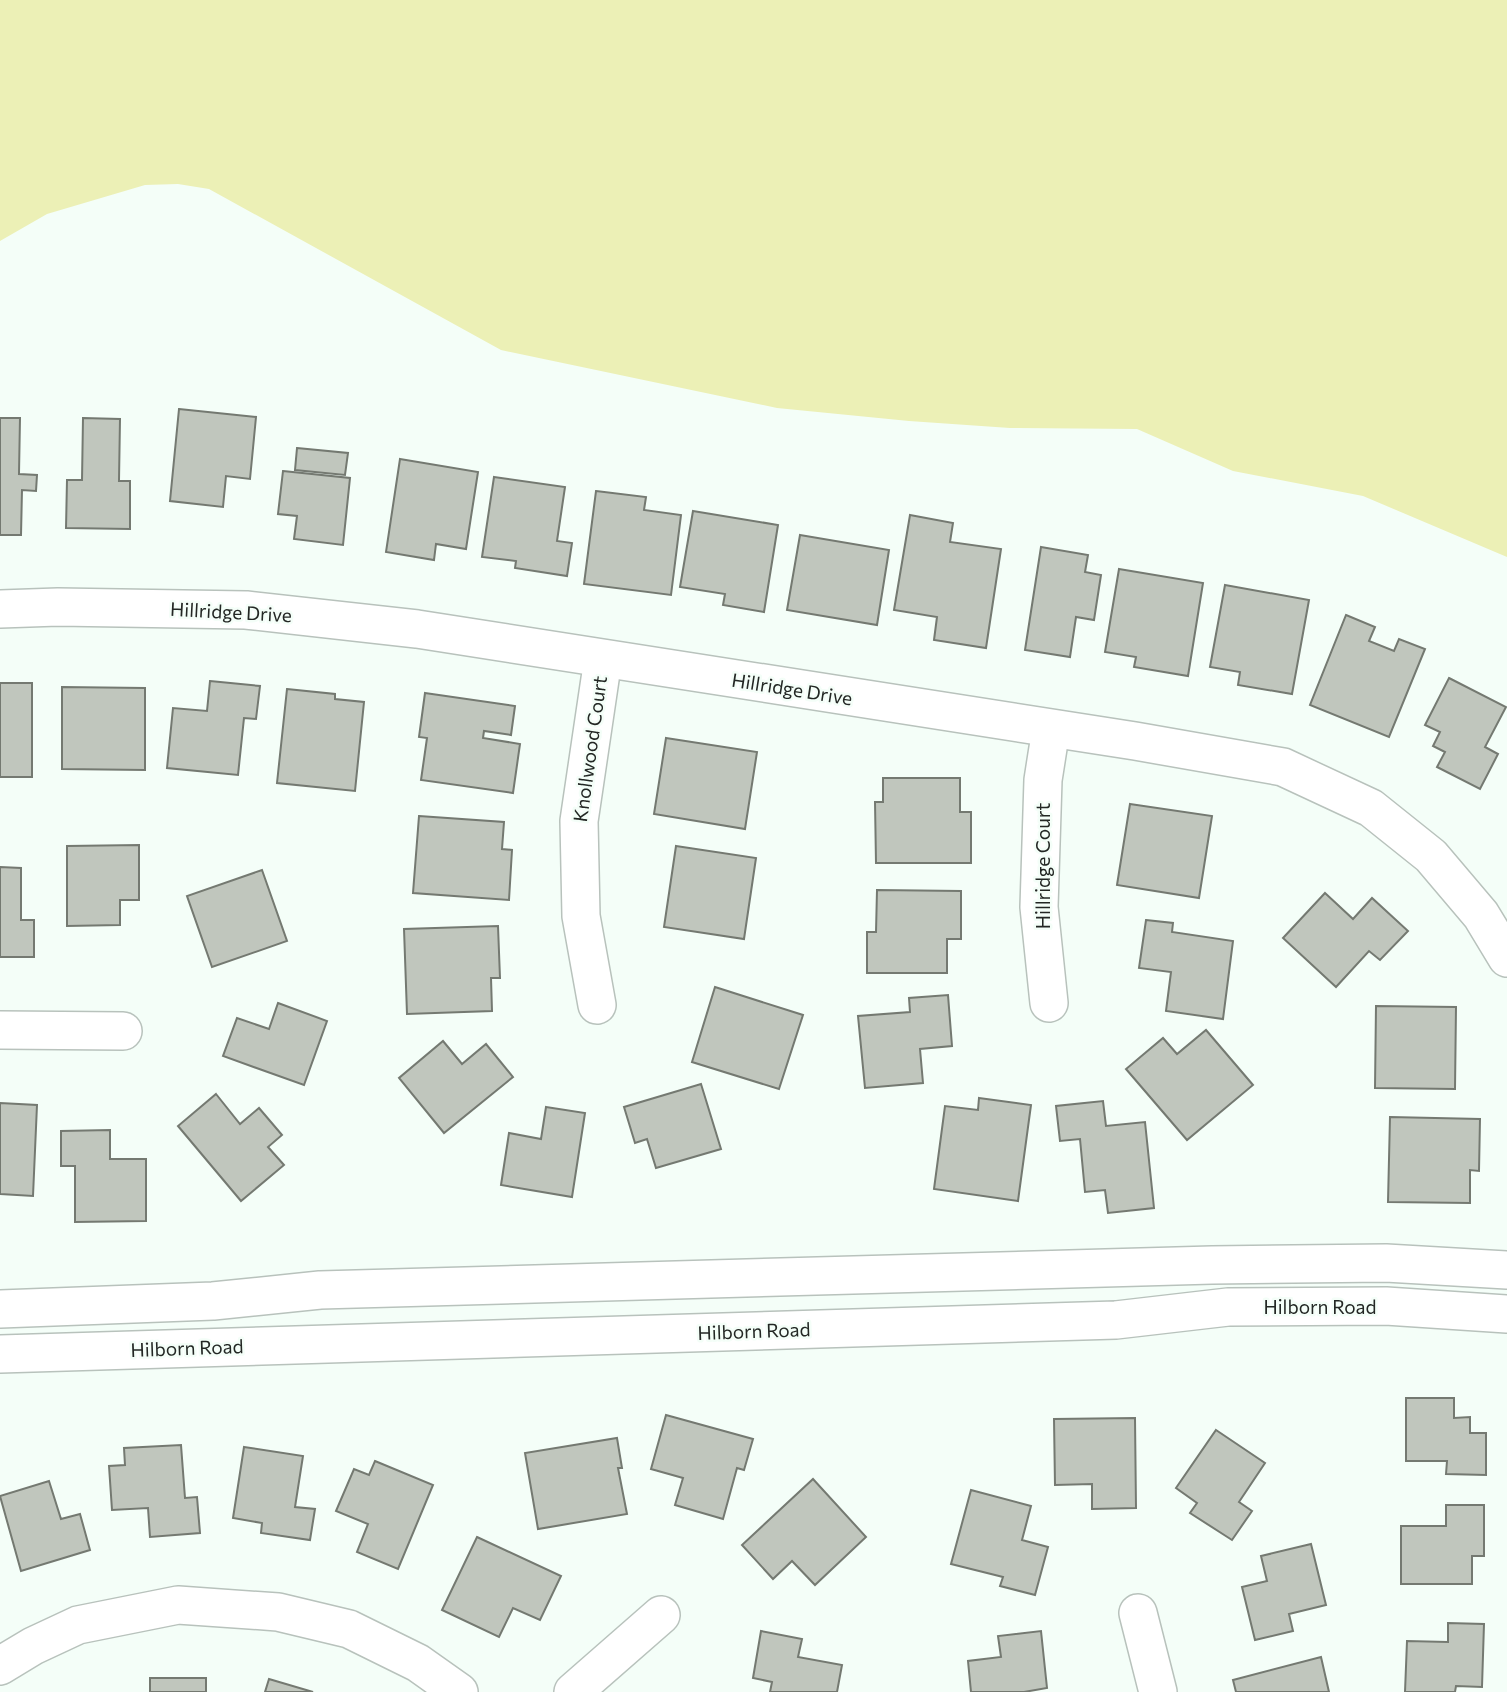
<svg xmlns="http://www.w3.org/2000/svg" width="1507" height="1692" viewBox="0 0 1507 1692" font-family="Commissioner,sans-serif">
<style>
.green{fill:#ecf0b6}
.building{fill:#c0c6bd;stroke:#747971;stroke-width:2}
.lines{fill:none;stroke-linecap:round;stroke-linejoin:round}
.minor-casing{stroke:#b8c2bc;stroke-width:40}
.minor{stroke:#fff;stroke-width:37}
.labels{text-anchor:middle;stroke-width:5;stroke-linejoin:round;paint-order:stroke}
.street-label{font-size:19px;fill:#232724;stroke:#f4fef8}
</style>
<rect width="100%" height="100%" fill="#f4fef8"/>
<!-- green -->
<polygon class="green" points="0,0 1507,0 1507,557 1363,496 1233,471 1137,429 1010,428 909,421 777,408 501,350 209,189 178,184 145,185 47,214 0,241"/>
<!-- building -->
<g class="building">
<polygon points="179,409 256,417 250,479 226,476 223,507 170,501"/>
<polygon points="0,418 20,418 19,474 37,475 36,491 22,490 21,535 0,535"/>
<polygon points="83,418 120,419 119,481 130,481 130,529 66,528 67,480 82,480"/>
<polygon points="297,448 348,453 345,475 295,470"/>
<polygon points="400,459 478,472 466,549 436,544 434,560 386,552"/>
<polygon points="283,471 350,478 343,545 294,539 297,516 278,514"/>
<polygon points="494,477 565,487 557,541 572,543 567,576 515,568 516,561 482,557"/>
<polygon points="596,491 646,497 644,510 681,515 671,595 584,584"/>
<polygon points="693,511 778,525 764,612 723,605 725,594 680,587"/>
<polygon points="910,515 953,523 950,542 1001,549 986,648 934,640 937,617 894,610"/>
<polygon points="800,535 889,550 877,625 787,610"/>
<polygon points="1041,547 1088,555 1085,572 1101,575 1094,620 1076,617 1070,657 1025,650"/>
<polygon points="1119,569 1203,583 1188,676 1134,667 1136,657 1105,652"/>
<polygon points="1225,585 1309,600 1292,694 1238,685 1240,672 1210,667"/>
<polygon points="1346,615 1375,627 1369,641 1394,651 1399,639 1425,649 1389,737 1310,705"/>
<polygon points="1449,678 1506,707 1485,747 1498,754 1480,789 1437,767 1445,752 1433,746 1440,732 1425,725"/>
<polygon points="210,681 260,686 256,719 244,718 238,775 167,768 173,708 207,711"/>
<rect x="0" y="683" width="32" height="94"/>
<polygon points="62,687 145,688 145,770 62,769"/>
<polygon points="287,689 335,694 335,699 364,702 355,791 277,783"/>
<polygon points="425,693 515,706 511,735 484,731 483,738 520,744 513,793 421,780 427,738 419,737"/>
<polygon points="666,738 757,752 745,829 654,814"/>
<polygon points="883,778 960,778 960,812 971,812 971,863 876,863 875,802 883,802"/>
<polygon points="1130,804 1212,816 1199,898 1117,885"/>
<polygon points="419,816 504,822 502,849 512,850 509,900 413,893"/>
<polygon points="139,845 139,900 120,900 120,925 67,926 67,846"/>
<polygon points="676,846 756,858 744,939 664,927"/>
<polygon points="0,867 21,868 21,920 34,920 34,957 0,957"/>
<polygon points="262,870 287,941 212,967 187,896"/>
<polygon points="877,890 961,891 961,939 947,939 947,973 867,973 867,932 876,932"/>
<polygon points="1325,893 1353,919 1372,898 1408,931 1380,960 1369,951 1336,987 1283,938"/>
<polygon points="1146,920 1173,923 1172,932 1233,941 1223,1019 1166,1011 1171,972 1139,968"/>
<polygon points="498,926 500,978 491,978 492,1011 407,1014 404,929"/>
<polygon points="715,987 803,1015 779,1089 692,1062"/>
<polygon points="948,995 952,1046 920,1049 923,1083 865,1088 858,1016 910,1012 909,998"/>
<polygon points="278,1003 327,1021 304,1085 223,1056 237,1018 269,1029"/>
<polygon points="1376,1006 1456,1007 1455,1089 1375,1088"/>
<polygon points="1206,1030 1253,1085 1187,1140 1126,1069 1163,1038 1177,1054"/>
<polygon points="443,1041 462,1064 486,1044 513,1077 444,1133 399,1078"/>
<polygon points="701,1084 721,1149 656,1168 647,1139 635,1143 624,1107"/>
<polygon points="216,1094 240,1124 259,1108 282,1135 268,1147 284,1165 241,1201 178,1126"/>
<polygon points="979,1098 1031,1105 1018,1201 934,1189 945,1106 978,1110"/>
<polygon points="1103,1101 1106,1126 1145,1122 1154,1208 1108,1213 1105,1190 1085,1192 1080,1139 1060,1141 1056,1106"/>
<polygon points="0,1103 37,1105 33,1196 0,1194"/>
<polygon points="546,1107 585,1113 572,1197 501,1185 509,1133 541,1139"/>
<polygon points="1390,1117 1480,1119 1479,1171 1470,1170 1470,1203 1388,1202"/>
<polygon points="110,1130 110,1159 146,1159 146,1221 75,1222 75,1166 61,1166 61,1131"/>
<polygon points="1406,1398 1454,1398 1454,1418 1470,1417 1470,1433 1486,1433 1486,1475 1446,1474 1447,1461 1406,1461"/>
<polygon points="666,1415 753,1439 744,1470 737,1468 723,1519 675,1505 683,1478 651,1469"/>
<polygon points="1135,1418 1136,1508 1092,1509 1092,1484 1055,1485 1054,1419"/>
<polygon points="1216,1430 1265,1463 1239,1502 1252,1511 1232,1540 1190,1513 1197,1503 1176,1488"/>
<polygon points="617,1438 622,1468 618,1468 627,1514 538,1529 525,1453"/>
<polygon points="181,1445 185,1498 197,1497 200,1533 150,1537 148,1508 112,1510 109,1466 125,1465 124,1448"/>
<polygon points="244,1447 303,1456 295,1507 315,1509 310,1540 261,1533 262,1523 233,1518"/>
<polygon points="375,1461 433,1485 398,1569 357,1552 368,1524 336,1511 354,1469 369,1475"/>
<polygon points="813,1479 866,1537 815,1585 792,1561 773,1579 742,1545"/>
<polygon points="49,1481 61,1519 80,1514 90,1550 21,1571 0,1496"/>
<polygon points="971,1490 1031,1506 1022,1540 1048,1547 1035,1595 1000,1586 1003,1577 951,1564"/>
<polygon points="1446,1505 1484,1505 1484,1556 1472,1556 1472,1584 1401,1584 1401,1526 1446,1526"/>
<polygon points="477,1537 561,1576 540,1620 513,1608 499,1637 442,1610"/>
<polygon points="1311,1544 1326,1605 1289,1614 1293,1631 1255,1640 1242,1587 1267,1581 1261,1556"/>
<polygon points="1448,1623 1484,1624 1482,1687 1456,1686 1455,1692 1405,1692 1407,1641 1448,1642"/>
<polygon points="761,1631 802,1639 798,1657 842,1665 837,1692 770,1692 772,1682 753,1678"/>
<polygon points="1041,1631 1047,1688 1024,1692 971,1692 968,1661 1001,1657 998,1636"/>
<polygon points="1321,1657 1329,1692 1236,1692 1233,1680"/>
<rect x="150" y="1678" width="56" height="14"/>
<polygon points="269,1679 313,1692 265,1692"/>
</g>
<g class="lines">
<defs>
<g id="minor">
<polyline points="0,609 58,607 246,610 417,629 1135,741 1283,767 1371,808 1431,856 1481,915 1507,958"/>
<polyline points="1049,1003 1039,907 1043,780 1051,729"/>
<polyline points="597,1005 581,916 579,821 603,659"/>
<polyline points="0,1030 123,1031"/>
<polyline points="0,1309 213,1301 320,1290 1212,1265 1386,1263 1507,1270"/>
<polyline points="0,1354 1116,1320 1228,1307 1386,1306 1507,1314"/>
<polyline points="1138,1613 1158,1692"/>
<polyline points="0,1666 33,1646 78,1625 178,1605 278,1612 349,1629 418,1663 459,1692"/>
<polyline points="573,1692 661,1615"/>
</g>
</defs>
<!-- minor casing -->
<use href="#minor" class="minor-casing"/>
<!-- minor -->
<use href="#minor" class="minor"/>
</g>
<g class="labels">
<!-- street labels -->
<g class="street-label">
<text transform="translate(231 612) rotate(3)" y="7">Hillridge Drive</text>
<text transform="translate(792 689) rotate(9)" y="7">Hillridge Drive</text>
<text transform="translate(590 749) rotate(-82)" y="7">Knollwood Court</text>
<text transform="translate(1043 866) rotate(-90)" y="7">Hillridge Court</text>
<text x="1320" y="1314">Hilborn Road</text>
<text transform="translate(754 1331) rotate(-2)" y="7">Hilborn Road</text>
<text transform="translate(187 1348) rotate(-2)" y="7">Hilborn Road</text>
</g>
</g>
</svg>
